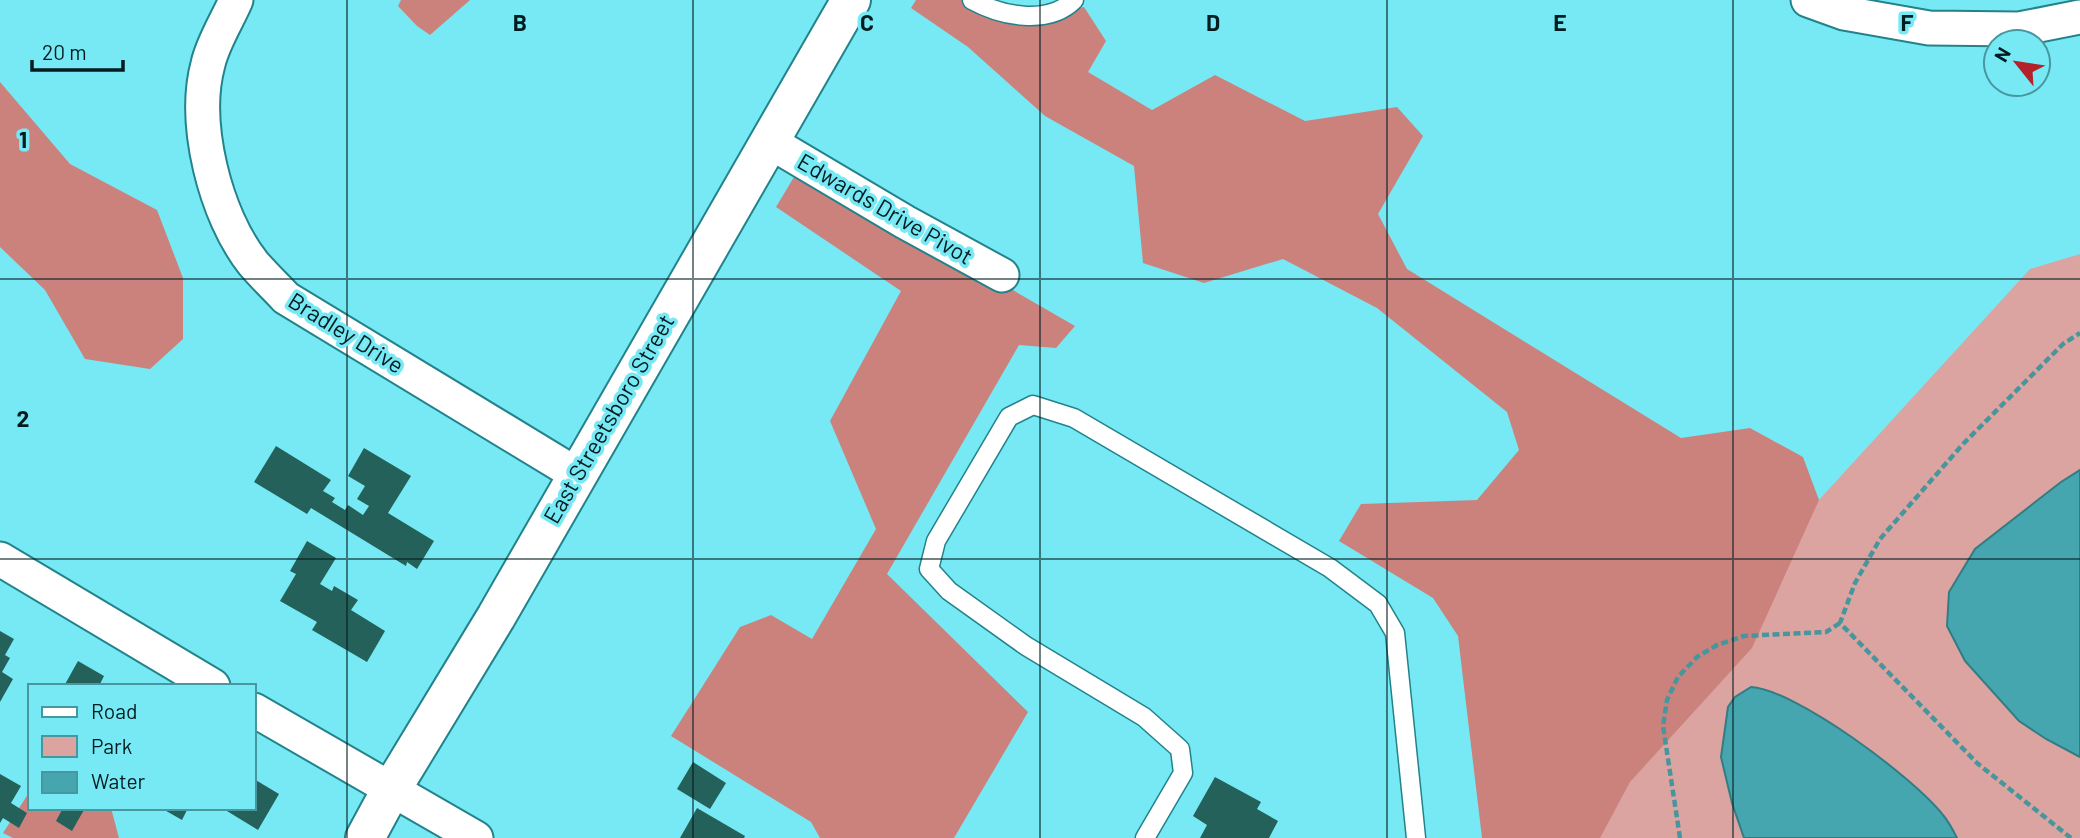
<svg xmlns="http://www.w3.org/2000/svg" width="2080" height="838" viewBox="0 0 2080 838" font-family="Barlow,sans-serif">
<style>
.green{fill:#dca4a0}
.forest{fill:#cb827d}
.water{fill:#46a6b0;stroke:#327d84;stroke-width:2}
.building{fill:#24615a}
.lines{fill:none;stroke-linecap:round;stroke-linejoin:round}
.service-casing{stroke:#23828a;stroke-width:21}
.minor-casing{stroke:#23828a;stroke-width:37}
.secondary-casing{stroke:#23828a;stroke-width:42}
.path{stroke:#47969e;stroke-width:4.5;stroke-dasharray:7 3.5;stroke-linecap:butt}
.service{stroke:#fff;stroke-width:18}
.minor{stroke:#fff;stroke-width:33}
.secondary{stroke:#fff;stroke-width:38}
.grid{fill:none;stroke:#031c1f;stroke-width:2;stroke-opacity:0.55}
.labels{text-anchor:middle;stroke-width:7;stroke-linejoin:round;paint-order:stroke}
.street-label{font-size:23px;fill:#031c1f;stroke:#76e9f5}
.grid-label{font-size:23px;text-anchor:middle;font-weight:bold;fill:#031c1f;stroke:#76e9f5;stroke-width:7;stroke-linejoin:round;paint-order:stroke}
</style>
<rect width="100%" height="100%" fill="#76e9f5"/>
<!-- green -->
<polygon class="green" points="2080,254 2080,838 1555,838 1617,721 2030,269"/>
<!-- forest -->
<g class="forest">
<polygon points="401,0 470,0 430,35 417,26 398,6"/>
<polygon points="916,0 966,0 1038,20 1084,7 1106,41 1088,72 1152,110 1215,75 1305,121 1397,107 1423,136 1378,214 1407,269 1681,438 1750,428 1803,457 1819,500 1752,648 1630,782 1600,838 1482,838 1458,636 1433,598 1339,541 1361,504 1477,500 1519,450 1507,412 1377,308 1283,259 1204,283 1143,263 1134,166 1045,116 968,47 911,8"/>
<polygon points="0,82 70,164 157,210 183,278 183,339 150,369 85,359 45,290 0,247"/>
<polygon points="800,167 1075,326 1056,348 1019,345 887,574 1028,712 954,838 820,838 811,822 671,736 740,627 771,615 812,639 876,529 830,421 901,291 776,207"/>
<polygon points="30,791 30,808 111,808 119,838 13,838 3,833"/>
</g>
<!-- water -->
<g class="water">
<polygon points="2080,470 2080,757 2046,739 2019,721 1965,661 1947,626 1949,592 1975,549 2061,482"/>
<path d="M1751,687C1797,690 1914,778 1943,815C1949,822 1953,830 1957,838H1744L1732,803L1721,757L1728,707L1735,697Z"/>
</g>
<!-- building -->
<g class="building">
<polygon points="276,446 331,480 323,491 335,498 332,502 345,510 348,505 363,515 369,506 357,499 365,486 348,476 364,448 411,476 388,513 434,541 417,569 407,562 406,566 311,508 307,514 254,482"/>
<polygon points="307,541 336,558 320,584 332,591 334,586 358,600 351,610 385,631 367,662 312,630 317,622 280,601 296,574 290,571"/>
<polygon points="0,631 14,639 5,655 10,658 2,672 13,679 0,702"/>
<polygon points="78,661 104,676 99,686 64,686"/>
<polygon points="693,762 726,783 710,809 677,789"/>
<polygon points="0,774 21,786 11,803 27,813 19,828 3,818 0,823"/>
<polygon points="1215,777 1261,802 1257,809 1278,821 1269,838 1200,838 1207,825 1193,816"/>
<polygon points="254,779 279,794 258,830 222,808 254,808"/>
<polygon points="63,808 85,808 72,831 56,821"/>
<polygon points="161,808 188,808 182,820"/>
<polygon points="697,808 745,836 744,838 680,838"/>
</g>
<g class="lines">
<defs>
<g id="service">
<path d="M972,0C1001,16 1048,26 1074,0"/>
<polyline points="1145,838 1183,773 1180,749 1144,717 1026,646 949,591 929,569 936,541 1009,417 1033,405 1074,418 1330,568 1378,604 1395,633 1416,838"/>
</g>
<g id="minor">
<path d="M236,0C227,21 213,42 208,64C192,123 215,215 253,263C263,275 275,286 286,298L576,474"/>
<polyline points="1808,0 1844,13 1929,28 2019,29 2080,17"/>
<polyline points="770,142 905,222 1002,275"/>
<polyline points="0,559 213,686"/>
<polyline points="254,710 476,838"/>
</g>
<polyline id="secondary" points="365,838 391,790 496,617 851,0"/>
</defs>
<!-- service casing -->
<use href="#service" class="service-casing"/>
<!-- minor casing -->
<use href="#minor" class="minor-casing"/>
<!-- secondary casing -->
<use href="#secondary" class="secondary-casing"/>
<!-- path -->
<g class="path">
<polyline points="1680,838 1663,726 1667,700 1678,677 1697,657 1717,645 1744,636 1826,632 1840,623"/>
<polyline points="2071,838 1977,763 1840,623 1855,583 1880,539 1963,444 2063,344 2080,333"/>
</g>
<!-- service -->
<use href="#service" class="service"/>
<!-- minor -->
<use href="#minor" class="minor"/>
<!-- secondary -->
<use href="#secondary" class="secondary"/>
</g>
<!-- grid -->
<path class="grid" d="M347,0V838M693,0V838M1040,0V838M1387,0V838M1733,0V838M0,279H2080M0,559H2080"/>
<g class="labels">
<!-- street labels -->
<g class="street-label">
<text transform="translate(885 209) rotate(30)" y="8">Edwards Drive Pivot</text>
<text transform="translate(346 333) rotate(32)" y="8">Bradley Drive</text>
<text transform="translate(609 419) rotate(-60)" y="8">East Streetsboro Street</text>
</g>
</g>
<g class="grid-label">
<text x="520" y="31">B</text>
<text x="867" y="31">C</text>
<text x="1213" y="31">D</text>
<text x="1560" y="31">E</text>
<text x="1907" y="31">F</text>
<text x="23" y="148">1</text>
<text x="23" y="427">2</text>
</g>
<!-- legend -->
<rect x="28" y="684" width="228" height="126" fill="#76e9f5" stroke="#48979f" stroke-width="2"/>
<rect x="42" y="707" width="35" height="10" fill="#ffffff" stroke="#48979f" stroke-width="2"/>
<text x="91" y="719" font-size="21" fill="#031c1f">Road</text>
<rect x="42" y="736" width="35" height="21" fill="#dca4a0" stroke="#48979f" stroke-width="2"/>
<text x="91" y="754" font-size="21" fill="#031c1f">Park</text>
<rect x="42" y="772" width="35" height="21" fill="#46a6b0" stroke="#48979f" stroke-width="2"/>
<text x="91" y="789" font-size="21" fill="#031c1f">Water</text>
<!-- north arrow -->
<g transform="translate(2017 63) rotate(300)"><circle r="33" fill="#76e9f5" stroke="#48979f" stroke-width="2"/>
<path d="M0-5L12 26L0 18L-12 26Z" fill="#b3212a"/>
<text y="-10" font-size="19" font-weight="bold" text-anchor="middle" fill="#031c1f">N</text>
</g>
<!-- scale -->
<path d="M32 60v10h91v-10" fill="none" stroke="#031c1f" stroke-width="3.5"/>
<text x="42" y="60" font-size="21" fill="#031c1f" stroke="#76e9f5" stroke-width="5" paint-order="stroke">20 m</text>
</svg>
